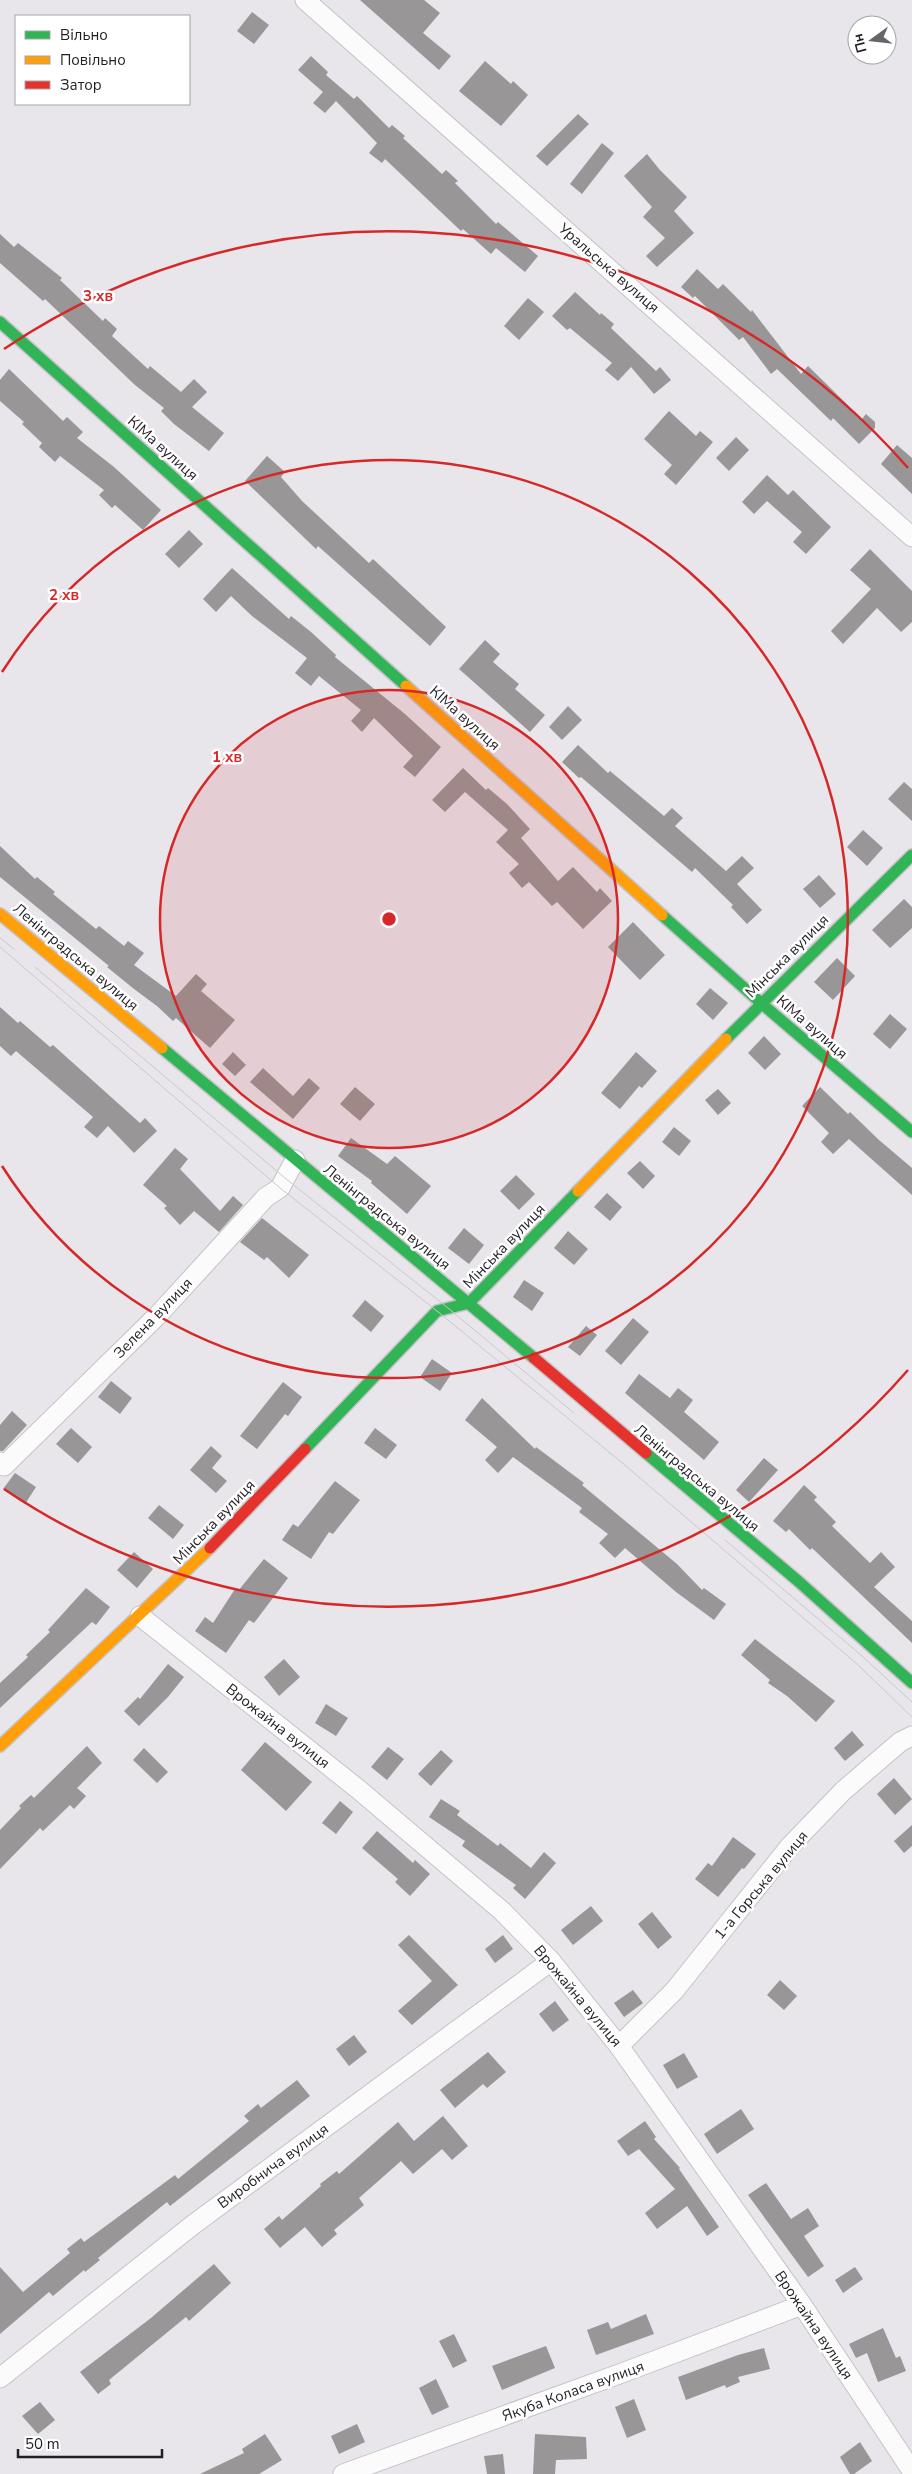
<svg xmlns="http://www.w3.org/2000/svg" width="912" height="2474" viewBox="0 0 912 2474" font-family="'Nunito Sans',sans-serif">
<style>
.building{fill:#999697}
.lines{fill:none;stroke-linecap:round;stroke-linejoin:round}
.street-casing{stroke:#c5c2c7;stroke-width:21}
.fast-casing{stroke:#c5c2c7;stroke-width:14}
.slow-casing{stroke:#c5c2c7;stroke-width:14}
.jam-casing{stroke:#c5c2c7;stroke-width:14}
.street{stroke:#fcfbfc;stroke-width:19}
.fast{stroke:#30b455;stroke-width:11}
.slow{stroke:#ff9f0a;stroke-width:11}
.jam{stroke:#e5322d;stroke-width:11}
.tram{stroke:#c9c9cb;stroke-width:1}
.ring{fill:none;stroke:#d62828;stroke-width:2.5}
.labels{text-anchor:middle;stroke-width:5;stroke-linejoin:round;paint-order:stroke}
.street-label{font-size:15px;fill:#221f24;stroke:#fff}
.centre{fill:#d62828;stroke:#fff;stroke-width:2.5}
.ring-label{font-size:15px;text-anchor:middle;font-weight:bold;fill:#d62828;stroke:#fff;stroke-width:5;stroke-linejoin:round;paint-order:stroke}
</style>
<rect width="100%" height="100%" fill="#e8e5eb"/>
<!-- building -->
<g class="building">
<polygon points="360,0 424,0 440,13 423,33 451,56 439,70"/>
<polygon points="252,12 269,25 254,44 237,31"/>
<polygon points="311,56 328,72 326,75 354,99 357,96 389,128 392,125 405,136 403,138 442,174 446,170 458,181 455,183 496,224 498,222 538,256 525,272 496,248 491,254 463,229 461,231 385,159 382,163 369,153 377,143 336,101 325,113 313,103 323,92 298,70"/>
<polygon points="485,61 511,84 513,81 528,95 501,126 459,91"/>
<polygon points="578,114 589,124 547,166 536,156"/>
<polygon points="602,143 614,153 582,194 570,184"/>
<polygon points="647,154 659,169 687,197 674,211 694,233 657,267 646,256 665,238 643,217 652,207 624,176"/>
<polygon points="0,234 14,247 18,243 62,278 60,280 103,321 105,318 117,329 112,336 148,369 150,366 181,392 194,379 207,392 192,407 224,433 209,451 174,424 161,411 164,408 135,385 45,299 43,301 0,263"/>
<polygon points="697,269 718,289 723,284 751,312 752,310 801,374 808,366 862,419 866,414 875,422 875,428 859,444 833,418 831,421 777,369 771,374 743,337 739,340 695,296 693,298 681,287"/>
<polygon points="575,292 600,315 601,313 614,324 611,328 656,371 660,367 671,380 654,394 631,367 618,381 605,370 612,363 570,328 567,330 552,316"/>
<polygon points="528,298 544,312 519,340 504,326"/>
<polygon points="9,369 63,421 67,417 83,432 77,438 114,467 161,510 143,530 115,505 112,508 99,495 104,490 60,456 55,462 39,447 42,443 22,424 24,422 0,401 0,380"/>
<polygon points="669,411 696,436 700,431 713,442 676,485 664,474 672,465 644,439"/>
<polygon points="736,437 749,450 729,471 716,458"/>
<polygon points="897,445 912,458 912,494 881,464"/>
<polygon points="267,456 285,472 281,477 302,501 369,563 373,559 446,627 430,646 318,546 316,549 245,481"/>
<polygon points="767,475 788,495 793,490 831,527 806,554 793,542 802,532 767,501 754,514 742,502"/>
<polygon points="189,530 203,544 179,568 165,554"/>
<polygon points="870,549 912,591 912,622 901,632 877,608 843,644 831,631 871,589 850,570"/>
<polygon points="232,568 289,619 291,616 311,632 336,655 335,657 405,714 441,747 415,777 403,767 413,756 374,718 362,732 351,721 361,710 319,676 311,686 295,673 307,658 252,616 231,596 216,612 203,599"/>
<polygon points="485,640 500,654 493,662 519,684 515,689 545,715 530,732 459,669"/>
<polygon points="568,706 582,720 562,740 549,727"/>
<polygon points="578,745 608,773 610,771 664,816 672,808 683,818 675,826 726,871 742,856 754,868 737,884 762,910 747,924 731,907 733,905 695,868 692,872 581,777 579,778 562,762"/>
<polygon points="463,768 486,790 488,788 507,804 530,829 521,838 558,881 573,867 597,892 600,888 612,901 583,929 557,902 552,906 529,882 522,888 509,873 519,864 496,842 508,830 465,792 445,812 432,800"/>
<polygon points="904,782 912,789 912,821 888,799"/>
<polygon points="863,830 883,848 867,866 847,847"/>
<polygon points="0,846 35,879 37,877 55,892 53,894 96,929 99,926 124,946 128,941 144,953 134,965 176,996 196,974 207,984 201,991 235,1020 210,1048 176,1018 173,1021 157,1006 134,989 107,967 109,966 0,877"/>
<polygon points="819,875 836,894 820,908 803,889"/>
<polygon points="904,899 912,907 912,928 890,948 872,930"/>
<polygon points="633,922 665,955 640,980 608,947"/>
<polygon points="837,958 855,976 833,1000 814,982"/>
<polygon points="710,988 728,1003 713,1020 696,1004"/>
<polygon points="0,1007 18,1023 20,1021 50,1047 53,1045 140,1123 145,1118 157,1131 134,1153 108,1126 97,1138 84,1127 93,1117 16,1051 11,1056 0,1046"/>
<polygon points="890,1014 907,1029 890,1049 873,1034"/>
<polygon points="764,1036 781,1054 765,1070 748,1053"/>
<polygon points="233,1052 246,1065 235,1076 222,1064"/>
<polygon points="636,1052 657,1071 642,1088 639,1086 620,1109 601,1093"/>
<polygon points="263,1068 293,1096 309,1078 320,1088 293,1119 250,1082"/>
<polygon points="355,1087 375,1104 360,1121 340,1104"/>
<polygon points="820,1087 848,1114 850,1112 879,1140 912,1168 912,1195 849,1139 833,1154 821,1142 829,1133 802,1106"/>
<polygon points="718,1089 731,1103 718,1115 705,1100"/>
<polygon points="674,1127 691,1141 679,1156 662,1142"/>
<polygon points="351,1138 387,1164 395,1156 431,1186 407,1214 371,1183 372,1181 338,1156"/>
<polygon points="175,1148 188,1159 180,1169 220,1211 233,1196 243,1205 219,1232 194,1211 180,1225 164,1208 167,1206 143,1185"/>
<polygon points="640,1161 655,1176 643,1189 627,1173"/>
<polygon points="516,1175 535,1194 519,1210 500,1191"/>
<polygon points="607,1193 622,1207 610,1221 594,1207"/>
<polygon points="262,1218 309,1255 289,1278 267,1257 264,1260 240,1242"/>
<polygon points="464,1228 484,1245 469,1264 448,1248"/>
<polygon points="568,1231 588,1249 574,1265 554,1248"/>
<polygon points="524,1280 544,1293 532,1311 513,1297"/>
<polygon points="365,1300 384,1316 371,1332 352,1316"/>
<polygon points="633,1318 649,1332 621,1365 605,1351"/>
<polygon points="586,1326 597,1335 580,1356 568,1347"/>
<polygon points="432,1359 452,1373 440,1391 420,1377"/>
<polygon points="639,1374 670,1398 678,1388 693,1400 684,1412 719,1442 704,1460 625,1393"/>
<polygon points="111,1381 132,1398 120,1414 98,1397"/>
<polygon points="283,1382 302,1397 288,1416 285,1414 257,1449 240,1436"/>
<polygon points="482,1398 535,1449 536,1447 584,1483 582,1485 677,1564 702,1590 704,1588 726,1604 714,1620 676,1592 625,1548 615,1558 599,1543 608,1534 579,1512 582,1508 513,1457 498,1473 485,1460 497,1447 465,1420"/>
<polygon points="12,1411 27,1425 3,1451 0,1451 0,1425"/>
<polygon points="71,1428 92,1447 78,1463 56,1444"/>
<polygon points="375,1428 397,1445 386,1459 364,1443"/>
<polygon points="211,1446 222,1456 212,1468 227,1481 216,1493 190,1470"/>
<polygon points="764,1458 778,1470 749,1502 736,1490"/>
<polygon points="15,1473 36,1487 25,1504 3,1489"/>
<polygon points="335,1481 360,1500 333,1534 329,1532 311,1559 282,1540 293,1524 298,1527"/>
<polygon points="804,1485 817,1497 814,1500 836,1522 832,1526 870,1563 881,1552 895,1567 874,1587 912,1621 912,1643 812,1548 810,1550 789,1529 786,1532 773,1521"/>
<polygon points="159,1505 184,1525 173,1539 148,1518"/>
<polygon points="134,1552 153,1569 137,1588 117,1570"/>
<polygon points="264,1559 288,1578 254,1623 249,1620 226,1653 195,1631 205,1617 213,1623 235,1589 238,1591"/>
<polygon points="86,1588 110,1607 96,1625 92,1622 0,1708 0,1683 28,1657 26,1655 50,1632 48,1630"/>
<polygon points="755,1639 835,1701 816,1722 787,1696 768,1683 770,1680 741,1655"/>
<polygon points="284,1659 300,1677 279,1696 264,1677"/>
<polygon points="168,1664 184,1677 168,1697 139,1726 124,1711 138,1697 140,1699"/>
<polygon points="326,1704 348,1718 336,1736 315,1723"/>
<polygon points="852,1731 864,1745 845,1761 834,1748"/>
<polygon points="265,1742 312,1782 286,1811 241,1770"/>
<polygon points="87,1746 102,1763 77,1788 86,1796 74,1809 70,1805 43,1831 40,1828 0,1869 0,1830 21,1808 19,1806 31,1795 34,1798"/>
<polygon points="388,1747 404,1759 387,1780 371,1767"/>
<polygon points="144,1748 168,1772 157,1783 133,1760"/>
<polygon points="441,1750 453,1761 431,1786 418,1774"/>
<polygon points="894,1778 912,1799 895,1815 877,1794"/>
<polygon points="441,1799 460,1811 457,1815 498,1846 500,1843 531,1868 544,1852 556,1863 525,1899 513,1888 516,1885 462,1846 465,1841 429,1817"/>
<polygon points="340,1801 353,1812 336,1834 322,1823"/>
<polygon points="912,1825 912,1846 904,1853 894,1841"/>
<polygon points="377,1831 413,1863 415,1860 430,1874 410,1896 395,1882 398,1879 362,1848"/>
<polygon points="733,1837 756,1854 744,1869 742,1868 718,1897 695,1879 708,1863 712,1866"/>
<polygon points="591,1906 603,1921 573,1945 561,1930"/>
<polygon points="652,1912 672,1937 658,1949 638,1924"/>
<polygon points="409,1935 458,1985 412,2025 398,2011 432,1981 398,1945"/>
<polygon points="503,1935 513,1949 495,1963 485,1949"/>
<polygon points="780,1980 797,1996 784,2010 767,1995"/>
<polygon points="633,1990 643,2003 624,2017 614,2003"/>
<polygon points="555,2001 569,2020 553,2032 539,2014"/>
<polygon points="354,2035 367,2052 349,2066 336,2049"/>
<polygon points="488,2052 506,2072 487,2088 483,2084 455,2108 440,2090"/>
<polygon points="684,2053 698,2077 677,2089 663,2065"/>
<polygon points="297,2080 310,2096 170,2206 167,2202 98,2258 100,2260 85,2272 84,2270 53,2296 49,2292 0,2334 0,2267 23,2292 70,2253 67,2249 81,2238 84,2242 175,2175 178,2179 249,2121 244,2116 258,2104 261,2108"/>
<polygon points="741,2109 754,2129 717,2154 704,2134"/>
<polygon points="443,2116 468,2146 452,2160 442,2149 413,2174 401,2161 359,2198 364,2205 334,2230 337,2234 322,2247 305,2227 280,2248 264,2229 279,2216 282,2220 321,2186 320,2184 337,2171 339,2174 398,2122 414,2141"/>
<polygon points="645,2121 656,2137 654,2139 680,2168 679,2169 719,2227 707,2236 687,2206 657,2229 645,2213 675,2189 639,2149 628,2156 617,2141"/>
<polygon points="766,2183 791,2219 808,2208 819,2226 804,2236 824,2266 808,2277 748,2195"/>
<polygon points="214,2264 231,2283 189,2321 186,2317 109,2380 111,2384 98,2394 80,2372 151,2318"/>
<polygon points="855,2267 863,2279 843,2293 835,2280"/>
<polygon points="646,2314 654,2334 596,2355 587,2330 608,2322 611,2329"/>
<polygon points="883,2328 896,2358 900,2356 906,2371 878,2382 867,2353 856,2358 849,2344"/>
<polygon points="454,2334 467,2361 453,2368 439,2341"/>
<polygon points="546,2346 555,2368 502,2390 492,2366"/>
<polygon points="764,2348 770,2369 738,2377 740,2382 726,2388 725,2385 686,2400 678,2377 738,2355"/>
<polygon points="436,2379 449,2407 432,2415 419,2388"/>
<polygon points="634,2399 646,2430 627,2438 615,2407"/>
<polygon points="40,2402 55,2420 38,2434 22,2416"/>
<polygon points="357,2424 365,2442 339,2454 331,2436"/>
<polygon points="265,2434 282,2460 259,2474 200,2474 244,2453 242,2449"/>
<polygon points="535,2434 586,2437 587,2459 556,2460 555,2474 533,2474"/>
<polygon points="860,2442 872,2461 854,2474 850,2474 840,2457"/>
<polygon points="503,2454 505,2474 487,2474 484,2456"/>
</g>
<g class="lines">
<defs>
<g id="street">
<polyline points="305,0 912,537"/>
<polyline points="0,1462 4,1466 158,1315 266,1197 280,1188 295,1160"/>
<polyline points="140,1616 358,1789 502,1911 551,1961 619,2046 802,2305 912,2471"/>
<polyline points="619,2046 674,1991 790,1846 843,1791 900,1742 912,1736"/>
<polyline points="0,2378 194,2224 551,1961"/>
<polyline points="343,2474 622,2373 802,2305"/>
</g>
<g id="fast">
<polyline points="0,322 406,686"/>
<polyline points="662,915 761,1003 912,1132"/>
<polyline points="726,1039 912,855"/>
<polyline points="162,1048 534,1358"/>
<polyline points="305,1449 437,1311 469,1303 578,1191"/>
<polyline points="646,1453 798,1581 912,1683"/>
</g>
<g id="slow">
<polyline points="406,686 662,915"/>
<polyline points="0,914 162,1048"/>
<polyline points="578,1191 726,1039"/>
<polyline points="0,1746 210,1548"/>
</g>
<g id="jam">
<polyline points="534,1358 646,1453"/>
<polyline points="210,1548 305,1449"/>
</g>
</defs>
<!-- street casing -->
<use href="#street" class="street-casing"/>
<!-- fast casing -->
<use href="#fast" class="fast-casing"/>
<!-- slow casing -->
<use href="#slow" class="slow-casing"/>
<!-- jam casing -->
<use href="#jam" class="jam-casing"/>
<!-- street -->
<use href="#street" class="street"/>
<!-- fast -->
<use href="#fast" class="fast"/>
<!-- slow -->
<use href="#slow" class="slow"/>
<!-- jam -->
<use href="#jam" class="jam"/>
<!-- tram -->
<g class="tram">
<polyline points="0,938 14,949"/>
<polyline points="0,947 280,1188 437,1311 626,1466 857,1664 912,1717"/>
<polyline points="35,967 285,1178 448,1308 574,1413"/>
<polyline points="725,1540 861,1655 912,1702"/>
</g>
</g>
<!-- distance rings -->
<circle cx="389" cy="919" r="229" fill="#d62828" fill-opacity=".12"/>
<g class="ring">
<circle cx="389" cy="919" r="229"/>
<path d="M2 672A459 459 0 1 1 2 1166"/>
<path d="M908 1370A688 688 0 0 1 4 1489M4 349A688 688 0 0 1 908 468"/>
</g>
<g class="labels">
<!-- street labels -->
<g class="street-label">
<text transform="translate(609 268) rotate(41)" y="5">Уральська вулиця</text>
<text transform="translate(163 448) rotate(42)" y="5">КІМа вулиця</text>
<text transform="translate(465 718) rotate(42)" y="5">КІМа вулиця</text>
<text transform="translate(787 956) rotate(-45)" y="5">Мінська вулиця</text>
<text transform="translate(76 957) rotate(40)" y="5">Ленінградська вулиця</text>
<text transform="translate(812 1027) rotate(41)" y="5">КІМа вулиця</text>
<text transform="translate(387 1217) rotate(39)" y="5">Ленінградська вулиця</text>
<text transform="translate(504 1246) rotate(-46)" y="5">Мінська вулиця</text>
<text transform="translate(153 1318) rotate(-46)" y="5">Зелена вулиця</text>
<text transform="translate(697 1478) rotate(40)" y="5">Ленінградська вулиця</text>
<text transform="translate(214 1522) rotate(-46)" y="5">Мінська вулиця</text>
<text transform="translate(278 1726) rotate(38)" y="5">Врожайна вулиця</text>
<text transform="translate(761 1885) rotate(-50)" y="5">1-а Горська вулиця</text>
<text transform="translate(578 1996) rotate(50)" y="5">Врожайна вулиця</text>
<text transform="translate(273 2166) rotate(-36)" y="5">Виробнича вулиця</text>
<text transform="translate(814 2325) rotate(56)" y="5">Врожайна вулиця</text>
<text transform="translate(573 2391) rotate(-20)" y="5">Якуба Коласа вулиця</text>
</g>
</g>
<circle cx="389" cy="919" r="8" class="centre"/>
<g class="ring-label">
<text x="98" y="301">3 хв</text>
<text x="64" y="600">2 хв</text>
<text x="227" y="762">1 хв</text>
</g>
<!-- legend -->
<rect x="15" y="15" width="175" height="90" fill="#ffffff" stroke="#a7a5a7"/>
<rect x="25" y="31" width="25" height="8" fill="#30b455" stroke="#a7a5a7"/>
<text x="60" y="40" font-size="15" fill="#221f24">Вільно</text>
<rect x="25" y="56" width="25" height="8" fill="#ff9f0a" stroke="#a7a5a7"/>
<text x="60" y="65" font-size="15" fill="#221f24">Повільно</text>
<rect x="25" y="81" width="25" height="8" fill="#e5322d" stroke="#a7a5a7"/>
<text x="60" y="90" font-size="15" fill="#221f24">Затор</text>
<!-- north arrow -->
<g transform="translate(872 40) rotate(255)"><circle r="24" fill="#ffffff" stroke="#a7a5a7"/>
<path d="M0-4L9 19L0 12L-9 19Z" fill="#67646a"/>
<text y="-8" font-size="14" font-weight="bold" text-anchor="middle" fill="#221f24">Пн</text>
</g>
<!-- scale -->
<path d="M18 2449v8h144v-8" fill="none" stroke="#221f24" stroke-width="2.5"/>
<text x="25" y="2449" font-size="15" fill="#221f24" stroke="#ffffff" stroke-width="4" paint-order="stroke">50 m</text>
</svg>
